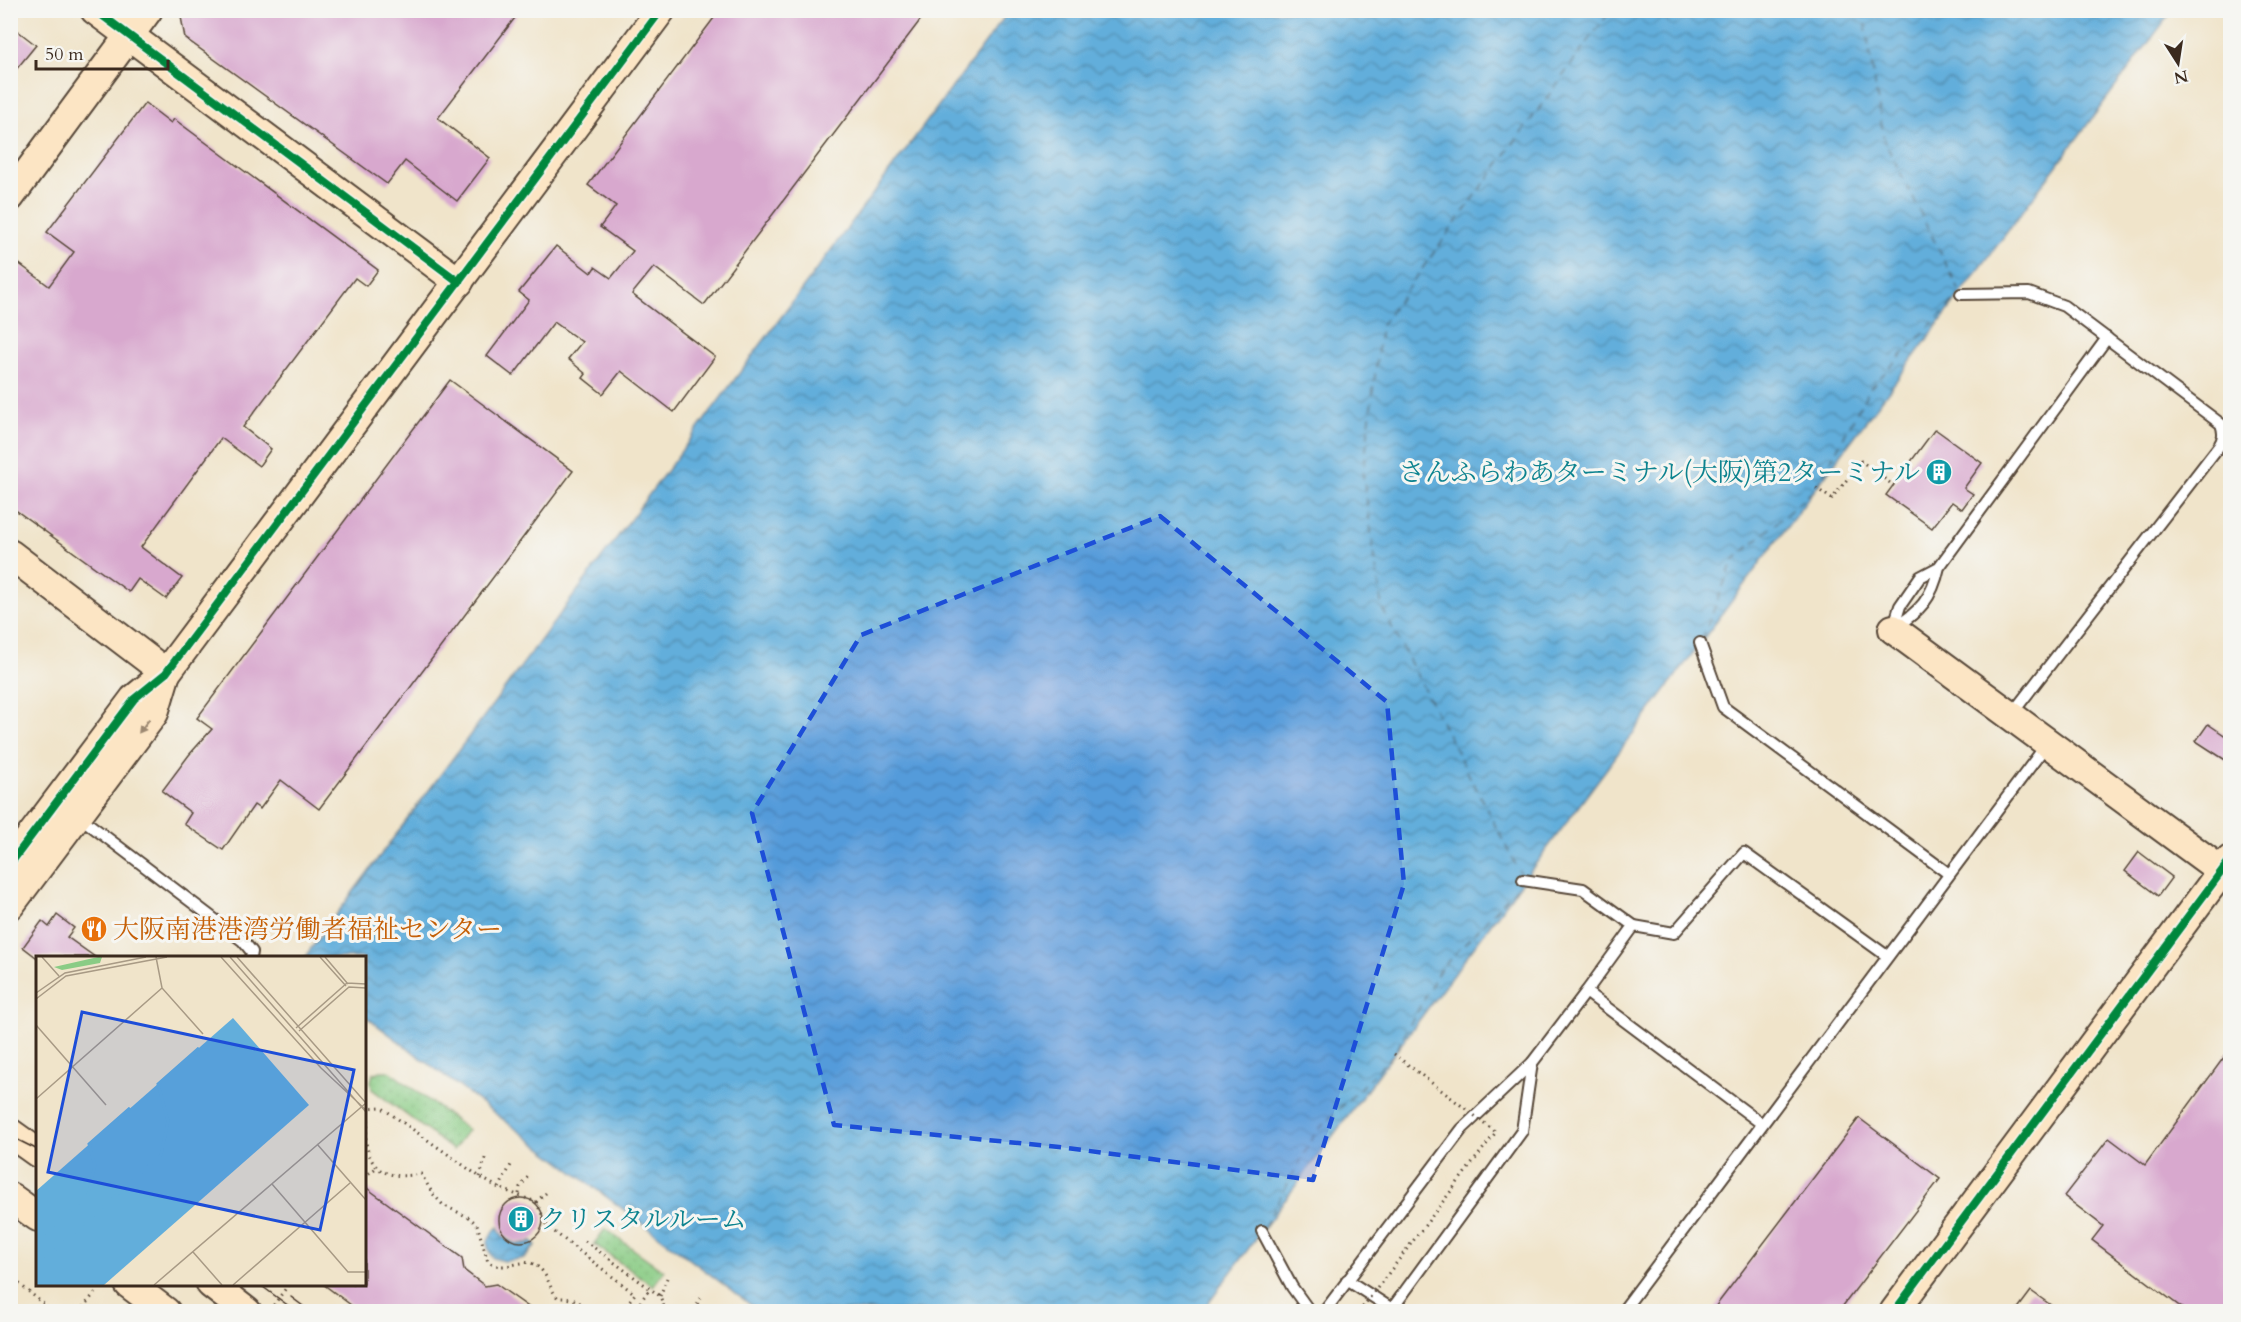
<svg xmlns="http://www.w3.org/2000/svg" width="2241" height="1322" viewBox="0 0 2241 1322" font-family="Cardo,'Noto Serif JP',serif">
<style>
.grass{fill:url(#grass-dots);stroke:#627b52;stroke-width:1.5}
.water{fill:url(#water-waves);stroke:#4e6c7c;stroke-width:1.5}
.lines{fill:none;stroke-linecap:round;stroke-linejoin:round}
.ferry{stroke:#495860;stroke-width:1.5;stroke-dasharray:8 6;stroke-linecap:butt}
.building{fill:#d8a8ce}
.lane-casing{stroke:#564638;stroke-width:14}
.secondary-casing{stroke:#564638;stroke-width:32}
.path{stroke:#564638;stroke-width:3;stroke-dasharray:1.5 4.5;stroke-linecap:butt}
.lane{stroke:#fff;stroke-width:10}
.secondary{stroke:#fce5c4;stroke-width:28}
.tram{stroke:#3b2a1e;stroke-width:1.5}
.path-bridge{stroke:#564638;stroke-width:3;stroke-dasharray:1.5 4.5;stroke-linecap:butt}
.cycleway-casing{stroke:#f6f6f2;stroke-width:11}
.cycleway{stroke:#00873e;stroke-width:8}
.oneway{fill:#9c8871}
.marked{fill:#1d4ed8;fill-opacity:0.2;stroke:#1d4ed8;stroke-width:4.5;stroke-dasharray:12 8;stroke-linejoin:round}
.labels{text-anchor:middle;stroke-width:6;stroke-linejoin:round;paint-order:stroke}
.culture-label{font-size:26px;fill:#0d838f;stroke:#f6f6f2;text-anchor:end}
.food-label{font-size:26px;fill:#c56008;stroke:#f6f6f2;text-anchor:start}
.inset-river{fill:none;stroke:#62aedb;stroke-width:3}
.inset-road{fill:none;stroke:#a89a85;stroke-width:1.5}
.view{fill:#1d4ed8;fill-opacity:0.15;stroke:#1d4ed8;stroke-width:3}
.inset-edge{fill:none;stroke:#3b2a1e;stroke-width:3}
</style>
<defs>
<pattern id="grass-dots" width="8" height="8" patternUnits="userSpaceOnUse" patternTransform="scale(1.5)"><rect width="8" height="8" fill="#8acc85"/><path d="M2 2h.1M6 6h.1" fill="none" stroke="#78af72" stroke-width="1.8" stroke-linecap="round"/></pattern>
<pattern id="water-waves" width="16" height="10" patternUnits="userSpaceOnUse" patternTransform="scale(1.5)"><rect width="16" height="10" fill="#62aedb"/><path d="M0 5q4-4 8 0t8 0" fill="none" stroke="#528eb1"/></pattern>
</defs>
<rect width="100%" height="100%" fill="#f6f6f2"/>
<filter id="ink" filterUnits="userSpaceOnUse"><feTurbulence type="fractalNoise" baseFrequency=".0167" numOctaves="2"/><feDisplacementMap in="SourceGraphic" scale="12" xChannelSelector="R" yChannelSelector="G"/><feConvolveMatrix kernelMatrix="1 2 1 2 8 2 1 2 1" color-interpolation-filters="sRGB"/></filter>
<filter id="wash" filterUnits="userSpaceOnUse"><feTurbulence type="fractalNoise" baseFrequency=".008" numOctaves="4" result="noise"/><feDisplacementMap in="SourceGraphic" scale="24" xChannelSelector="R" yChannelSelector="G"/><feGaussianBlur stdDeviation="1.35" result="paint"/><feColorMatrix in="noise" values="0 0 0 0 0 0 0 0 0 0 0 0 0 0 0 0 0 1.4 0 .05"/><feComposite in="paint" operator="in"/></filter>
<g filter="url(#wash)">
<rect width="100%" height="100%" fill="#f0e4ca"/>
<!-- grass -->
<g class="grass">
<polygon points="381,1071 389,1071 468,1130 453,1150 372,1089 371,1081 373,1074"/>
<polygon points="605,1229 664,1271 653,1286 594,1244"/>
</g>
<!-- water -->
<g class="water">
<polygon points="1009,11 2172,11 1202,1311 759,1311 365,1016 364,958 304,958"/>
<path d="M498,1227C503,1242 518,1248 532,1241L536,1245L525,1258L505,1261L493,1258C484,1245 487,1237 498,1227Z"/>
</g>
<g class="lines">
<!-- ferry -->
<g class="ferry">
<polyline points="1863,10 1884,140 1959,290"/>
<polyline points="1702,639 1733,561 1816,488 1870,388 1959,296"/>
<polyline points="1522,877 1382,608 1363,475 1381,325 1611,10"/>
<polyline points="1264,1227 1316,1132 1394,1054 1439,971 1521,883"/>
</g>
</g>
<g id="blocks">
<!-- building -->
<g class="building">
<polygon points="185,10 521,10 438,118 490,158 457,201 405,161 387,184 185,38 181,17"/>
<polygon points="720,10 928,10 704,305 654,267 632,294 715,357 674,412 621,371 603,394 583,378 586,374 568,359 582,342 554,322 513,376 487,356 529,300 519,292 556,246 591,273 595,267 611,278 633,251 600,227 616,206 588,185"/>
<polygon points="10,25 36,45 10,77"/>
<polygon points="145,103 171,123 174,119 378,270 366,286 355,278 243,427 271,449 259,466 221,438 141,547 182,578 166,599 138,579 129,592 10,506 10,257 49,286 74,252 47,232"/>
<polygon points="450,380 573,471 319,809 281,780 260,809 254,805 223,850 184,824 191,813 162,791 189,755 212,729 197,718"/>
<polygon points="1935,429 1982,463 1964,488 1973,494 1962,509 1952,502 1932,528 1886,495"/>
<polygon points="2208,724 2230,739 2230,763 2196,741"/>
<polygon points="2139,852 2172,877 2158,896 2125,871"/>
<polygon points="57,915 74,928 67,937 95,957 36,957 23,947 42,921 49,927"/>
<polygon points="2230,1049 2230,1311 2186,1311 2092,1240 2103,1226 2064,1196 2109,1138 2145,1165"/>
<polygon points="1859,1118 1940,1179 1839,1311 1712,1311"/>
<polygon points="364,1186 462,1258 464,1270 485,1286 496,1284 534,1311 359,1311 323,1284 364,1284"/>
<circle cx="521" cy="1220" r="22"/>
<polygon points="2031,1291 2059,1311 2016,1311"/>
</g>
</g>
</g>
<g filter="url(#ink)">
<use href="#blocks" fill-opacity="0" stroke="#564638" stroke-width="1.5"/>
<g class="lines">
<defs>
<g id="lane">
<path d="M1961,294L2029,293L2064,306L2221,424C2224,432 2224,438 2219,446L2011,715"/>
<path d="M1939,567L1920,577L1900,606L1893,629C1920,611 1932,599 1939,567L2107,338"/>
<polyline points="1700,643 1723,707 1949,874"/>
<polyline points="77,815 243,941 252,952 251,958"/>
<polyline points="1523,880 1583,889 1634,926"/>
<polyline points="1586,992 1634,926 1674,933 1744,853 1887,956"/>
<polyline points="1262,1231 1292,1287 1310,1312"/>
<polyline points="1347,1280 1392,1309 1522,1131 1532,1063"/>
<polyline points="1324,1312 1462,1129 1532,1063 1586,992 1762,1124"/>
<polyline points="1622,1312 2047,744"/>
</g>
<g id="secondary">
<polyline points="95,10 459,282"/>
<polyline points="10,197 148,10"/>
<polyline points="10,554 166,673"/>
<polyline points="1893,629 2230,877"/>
<polyline points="10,864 134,699 166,673 661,10"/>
<polyline points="10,905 154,713 166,673"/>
<polyline points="10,1133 38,1153"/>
<polyline points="10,1197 38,1217"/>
<polyline points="129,1284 166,1312"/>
<polyline points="211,1284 247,1312"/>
<polyline points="1894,1312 2230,860"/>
</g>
</defs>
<!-- lane casing -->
<use href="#lane" class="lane-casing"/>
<!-- secondary casing -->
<use href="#secondary" class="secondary-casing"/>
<!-- path -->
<g class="path">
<polyline points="1816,488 1832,499 1861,461 1894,486"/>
<polyline points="1394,1054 1399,1058"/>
<path d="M365,1108C366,1112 368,1118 368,1122C368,1128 365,1134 366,1141C370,1174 391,1179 421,1174L433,1194L443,1205L468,1217L477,1224L488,1262C492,1264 498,1266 502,1266C519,1266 529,1255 543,1272C549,1280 550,1289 558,1298C570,1298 581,1299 587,1312"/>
<polyline points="366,1108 381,1107 480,1177 499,1188 536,1202 548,1227 635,1294 620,1312"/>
<polyline points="364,1177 376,1168"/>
<polyline points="480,1177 486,1155"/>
<polyline points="499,1188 511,1165"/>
<polyline points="519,1194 520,1187 528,1177"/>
<polyline points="536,1202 546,1193"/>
<polyline points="546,1219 560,1212"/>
<polyline points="585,1241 660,1296 666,1312"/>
<polyline points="10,1276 53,1312"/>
<polyline points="660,1296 667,1278"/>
<polyline points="694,1309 701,1298"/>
<polyline points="270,1310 289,1284"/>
<polyline points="79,1312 95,1293"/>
<polyline points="633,1312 649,1290"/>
</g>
<!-- lane -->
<use href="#lane" class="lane"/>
<!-- secondary -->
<use href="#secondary" class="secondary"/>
<!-- tram -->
<g class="tram">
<polyline points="10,1136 38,1150"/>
<polyline points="259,1284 297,1312"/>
<polyline points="291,1297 311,1312"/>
</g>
<!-- path-bridge -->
<polyline class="path-bridge" points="1359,1312 1496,1132 1399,1058"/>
<defs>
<g id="cycleway">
<polyline points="95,10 459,282"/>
<polyline points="10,864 134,699 166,673 661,10"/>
<polyline points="1894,1312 2230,860"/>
</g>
</defs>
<!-- cycleway casing -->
<use href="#cycleway" class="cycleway-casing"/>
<!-- cycleway -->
<use href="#cycleway" class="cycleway"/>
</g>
<!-- one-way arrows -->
<defs><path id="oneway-solid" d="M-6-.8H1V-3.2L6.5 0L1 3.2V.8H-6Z" transform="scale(1.5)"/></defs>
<use class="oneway" href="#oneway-solid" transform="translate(144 726) rotate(127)"/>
</g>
<!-- marked area -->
<path class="marked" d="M1160,516L1387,702L1404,884L1313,1180L1059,1147L834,1125L752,813L861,635Z"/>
<!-- icons -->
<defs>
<symbol id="building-disc" viewBox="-11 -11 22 22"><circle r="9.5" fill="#0f9aa8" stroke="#f6f6f2"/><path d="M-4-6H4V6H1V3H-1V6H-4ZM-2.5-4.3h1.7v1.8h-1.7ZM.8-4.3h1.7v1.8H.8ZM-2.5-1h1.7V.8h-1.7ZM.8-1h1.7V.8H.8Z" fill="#fff"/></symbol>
<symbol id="restaurant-disc" viewBox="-11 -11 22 22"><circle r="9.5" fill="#e8710a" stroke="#f6f6f2"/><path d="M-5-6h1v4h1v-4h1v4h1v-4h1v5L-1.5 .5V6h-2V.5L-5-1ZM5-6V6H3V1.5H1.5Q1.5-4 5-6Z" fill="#fff"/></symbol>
</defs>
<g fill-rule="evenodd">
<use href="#building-disc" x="1924" y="457" width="30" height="30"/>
<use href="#restaurant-disc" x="79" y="914" width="30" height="30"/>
<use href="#building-disc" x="506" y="1204" width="30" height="30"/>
</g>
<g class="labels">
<!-- culture labels -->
<g class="culture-label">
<text x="1920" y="481">さんふらわあターミナル(大阪)第2ターミナル</text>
<text x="540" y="1228" text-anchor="start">クリスタルルーム</text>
</g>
<!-- food labels -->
<g class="food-label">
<text x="113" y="938">大阪南港港湾労働者福祉センター</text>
</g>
</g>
<!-- overview -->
<g transform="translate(36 956)">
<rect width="330" height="330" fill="#f0e4ca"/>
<path d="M62,1H66L64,7L26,14L18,11Z" fill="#8acc85"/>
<path d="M197,62L273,149L68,329H0V235Z" fill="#62aedb"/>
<path class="inset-river" d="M0,285L52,239L59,209L53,188L94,152M0,311L125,199L132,165L122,128L163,92"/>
<path class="inset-road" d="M6,1L23,20M120,1L126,32L167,78M185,1L285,112L330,154M194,1L330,156M201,1L330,147M284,1L310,30M289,1L312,28M0,37L29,17L110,1M0,43L30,20L131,1M0,69L70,149M260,72L311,27L330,28M263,75L313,31L330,32M0,143L126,32M281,188L330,244M236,228L312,316H330M157,296L186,329M118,329L330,147M197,329L314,227"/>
<path class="view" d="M46,56L318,114L284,274L12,216Z"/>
<rect width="330" height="330" class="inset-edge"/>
</g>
<!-- margin -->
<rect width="2241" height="1322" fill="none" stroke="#f6f6f2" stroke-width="36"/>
<!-- north arrow -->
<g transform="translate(2178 63) rotate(168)" stroke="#f6f6f2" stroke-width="4.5" paint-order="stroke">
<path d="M0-4.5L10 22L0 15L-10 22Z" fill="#3b2a1e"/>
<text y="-9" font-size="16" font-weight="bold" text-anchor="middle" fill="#3b2a1e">N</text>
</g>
<!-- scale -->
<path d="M36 60v9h132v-9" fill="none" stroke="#3b2a1e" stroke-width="3"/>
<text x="45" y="60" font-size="18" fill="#3b2a1e" stroke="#f6f6f2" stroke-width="4.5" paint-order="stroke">50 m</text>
</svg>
